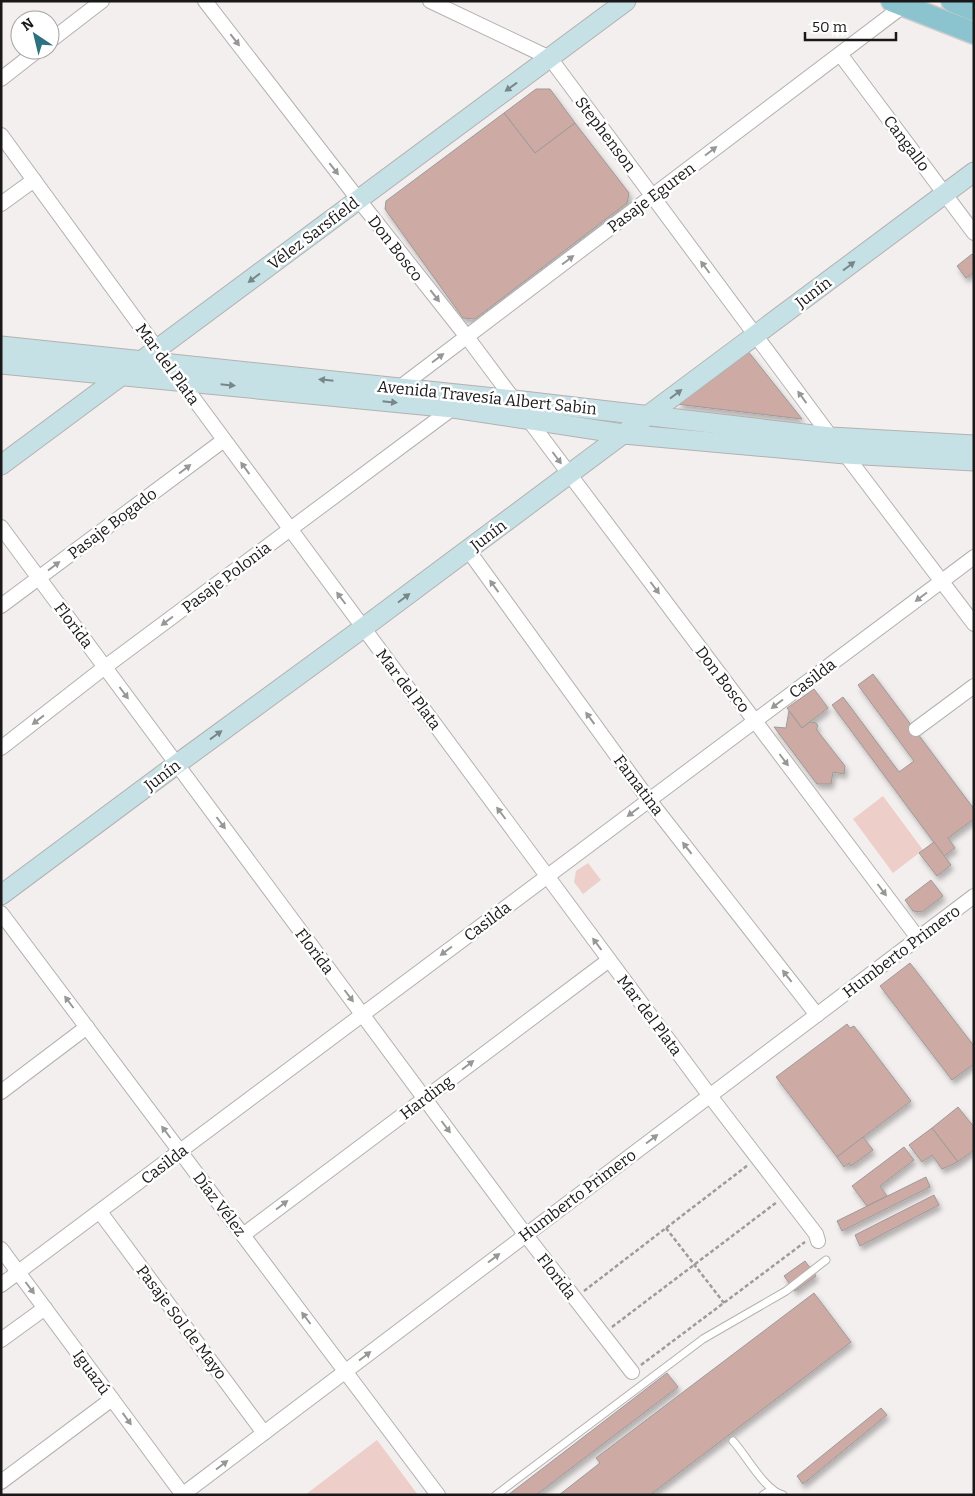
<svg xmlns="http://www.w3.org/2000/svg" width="975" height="1496" viewBox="0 0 975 1496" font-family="Bitter,serif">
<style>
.green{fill:#eecec9}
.building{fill:#ceaaa5;stroke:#9d9a99;filter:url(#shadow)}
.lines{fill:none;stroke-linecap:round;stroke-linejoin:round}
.lane-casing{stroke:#b4b1b0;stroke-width:9}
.street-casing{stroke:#b4b1b0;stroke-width:16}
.secondary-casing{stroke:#b4b1b0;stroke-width:21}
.primary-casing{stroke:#ccc;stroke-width:24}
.path{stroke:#9f9b9b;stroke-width:2.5;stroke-dasharray:4 2.5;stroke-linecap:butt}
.lane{stroke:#fff;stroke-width:7}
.street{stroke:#fff;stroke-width:14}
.secondary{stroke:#c5e1e6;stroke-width:19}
.primary{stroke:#8bc3ce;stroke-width:21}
.oneway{fill:#989797}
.oneway2{fill:#788689}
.labels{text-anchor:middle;stroke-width:5;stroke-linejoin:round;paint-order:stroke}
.street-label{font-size:16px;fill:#191717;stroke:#fff}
</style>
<defs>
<filter id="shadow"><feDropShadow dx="2.5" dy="4.5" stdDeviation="2.5" flood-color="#0004"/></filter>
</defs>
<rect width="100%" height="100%" fill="#f3efee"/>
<!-- green -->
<g class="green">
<polygon points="883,796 923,850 893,873 853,819"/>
<polygon points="588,863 601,880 583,894 574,882 576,871"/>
<polygon points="377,1440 418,1495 305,1495"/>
</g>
<!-- building -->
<g class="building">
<polygon points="536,89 550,89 575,123 535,153 504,113"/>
<polygon points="504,113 535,153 575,123 629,193 627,203 475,319 463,318 385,209 386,201"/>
<polygon points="972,254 974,256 974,272 966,278 957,266"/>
<polygon points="747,350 802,419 676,404"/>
<polygon points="873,674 974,809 974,819 948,838 955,848 944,856 832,705 843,697 899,772 914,761 858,685"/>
<polygon points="814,689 828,708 802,728 787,708"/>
<polygon points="789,711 802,728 810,722 816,723 818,726 816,729 845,766 844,774 833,772 831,784 817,784 774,727 786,728"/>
<polygon points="934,842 951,865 937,876 919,853"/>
<polygon points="931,880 943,896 922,912 913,911 905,900"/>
<polygon points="910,963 974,1046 974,1064 952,1080 880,986"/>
<polygon points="847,1024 850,1028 854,1026 911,1101 837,1157 776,1077"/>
<polygon points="958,1107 974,1127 974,1150 958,1162 932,1128"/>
<polygon points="932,1128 958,1162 942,1169 932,1155 922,1162 909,1145"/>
<polygon points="863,1137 873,1150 851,1166 849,1163 844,1167 837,1157"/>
<polygon points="904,1147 914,1160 880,1186 887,1196 867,1206 852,1186"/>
<polygon points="926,1177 930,1187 842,1231 837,1221"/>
<polygon points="934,1195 939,1205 860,1246 855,1235"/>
<polygon points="805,1261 816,1276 795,1291 784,1276"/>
<polygon points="814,1293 851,1342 650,1495 559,1495 600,1463 596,1458"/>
<polygon points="667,1373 678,1387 536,1495 508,1495"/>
<polygon points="881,1408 887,1415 803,1484 797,1476"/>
</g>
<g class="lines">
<defs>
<g id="lane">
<path d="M733,1441C746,1455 765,1491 783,1495"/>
<polyline points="496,1495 703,1339 786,1291 826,1260"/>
<polyline points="763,1495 772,1489"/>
</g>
<g id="street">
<polyline points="205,1 358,199 467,337 514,400"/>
<polyline points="430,1 550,58 831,437"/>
<polyline points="50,41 102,1"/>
<polyline points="840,54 974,233"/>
<polyline points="1,79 38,50"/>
<polyline points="1,135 163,357"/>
<polyline points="1,204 34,180"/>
<polyline points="177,376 710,1096 816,1234 818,1241"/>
<polyline points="399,388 903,6"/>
<polyline points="528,419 918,938"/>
<polyline points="845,454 974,624"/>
<polyline points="1,527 525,1234 632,1372"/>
<polyline points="468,550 649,800 817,1015"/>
<polyline points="1,606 224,440"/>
<polyline points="916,729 974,686"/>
<polyline points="1,748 105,667 453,408"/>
<polyline points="1,913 438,1495"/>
<polyline points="1,1092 87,1027"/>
<polyline points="100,1212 264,1433"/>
<polyline points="243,1235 609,960"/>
<polyline points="1,1249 183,1495"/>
<polyline points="1,1285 974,557"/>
<polyline points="1,1340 45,1308"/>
<polyline points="1,1482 112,1399"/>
<polyline points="182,1495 974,896"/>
</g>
<g id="secondary">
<polyline points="1,346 514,400 831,437 974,445"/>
<polyline points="1,364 453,408 623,434 845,454 974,461"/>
<polyline points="1,465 626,1"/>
<polyline points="1,895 177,764 363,628 974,172"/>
</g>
<g id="primary">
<polyline points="892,1 974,33"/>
<polyline points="952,1 974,10"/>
</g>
</defs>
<!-- lane casing -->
<use href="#lane" class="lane-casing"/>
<!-- street casing -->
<use href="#street" class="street-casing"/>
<!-- secondary casing -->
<use href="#secondary" class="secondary-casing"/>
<!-- primary casing -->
<use href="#primary" class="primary-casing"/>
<!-- path -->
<g class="path">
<polyline points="666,1228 724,1303"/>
<polyline points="584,1291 748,1165"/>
<polyline points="612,1327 777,1202"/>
<polyline points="641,1365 805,1242"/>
</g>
<!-- lane -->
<use href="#lane" class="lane"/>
<!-- street -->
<use href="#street" class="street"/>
<!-- secondary -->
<use href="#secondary" class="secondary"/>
<!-- primary -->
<use href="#primary" class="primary"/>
</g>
<!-- one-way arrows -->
<defs><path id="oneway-solid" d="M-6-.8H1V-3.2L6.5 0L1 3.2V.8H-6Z" transform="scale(1.25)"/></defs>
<g class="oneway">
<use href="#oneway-solid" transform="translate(235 40) rotate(52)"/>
<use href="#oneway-solid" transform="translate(711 151) rotate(-37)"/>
<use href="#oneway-solid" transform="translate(334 169) rotate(52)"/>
<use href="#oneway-solid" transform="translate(568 260) rotate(-37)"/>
<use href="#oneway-solid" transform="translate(705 267) rotate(-127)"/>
<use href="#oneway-solid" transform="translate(435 296) rotate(52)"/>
<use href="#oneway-solid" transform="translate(438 358) rotate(-37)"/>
<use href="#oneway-solid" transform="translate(802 397) rotate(-126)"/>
<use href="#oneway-solid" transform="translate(557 458) rotate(53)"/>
<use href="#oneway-solid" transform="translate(245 468) rotate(-126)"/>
<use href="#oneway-solid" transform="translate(185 469) rotate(-37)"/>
<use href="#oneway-solid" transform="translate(54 566) rotate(-37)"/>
<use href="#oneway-solid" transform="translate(494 586) rotate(-126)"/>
<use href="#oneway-solid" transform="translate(655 588) rotate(53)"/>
<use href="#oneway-solid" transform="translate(921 597) rotate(143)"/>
<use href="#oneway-solid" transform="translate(341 598) rotate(-127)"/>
<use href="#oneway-solid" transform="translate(167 621) rotate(143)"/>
<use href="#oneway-solid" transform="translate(124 693) rotate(53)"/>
<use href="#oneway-solid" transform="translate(777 704) rotate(143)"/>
<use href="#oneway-solid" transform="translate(590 718) rotate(-126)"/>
<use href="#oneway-solid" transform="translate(38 720) rotate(142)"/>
<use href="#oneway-solid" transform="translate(784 760) rotate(53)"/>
<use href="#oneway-solid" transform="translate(633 812) rotate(143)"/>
<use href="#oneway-solid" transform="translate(501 813) rotate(-127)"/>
<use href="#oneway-solid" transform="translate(221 823) rotate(53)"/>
<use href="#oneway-solid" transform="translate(687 848) rotate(-128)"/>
<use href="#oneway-solid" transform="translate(882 890) rotate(53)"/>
<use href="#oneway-solid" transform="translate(597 944) rotate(-127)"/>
<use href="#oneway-solid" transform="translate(446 951) rotate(143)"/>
<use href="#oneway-solid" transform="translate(787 976) rotate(-128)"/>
<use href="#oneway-solid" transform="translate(349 996) rotate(53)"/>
<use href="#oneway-solid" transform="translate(69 1002) rotate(-127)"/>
<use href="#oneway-solid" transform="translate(468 1065) rotate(-37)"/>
<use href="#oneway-solid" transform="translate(446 1127) rotate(53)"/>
<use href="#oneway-solid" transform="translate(166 1132) rotate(-127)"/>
<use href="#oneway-solid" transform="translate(652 1139) rotate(-37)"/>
<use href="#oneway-solid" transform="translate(282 1205) rotate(-37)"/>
<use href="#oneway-solid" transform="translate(494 1258) rotate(-37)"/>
<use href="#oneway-solid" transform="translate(30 1288) rotate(53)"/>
<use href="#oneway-solid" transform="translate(306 1318) rotate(-127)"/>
<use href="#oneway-solid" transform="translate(365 1356) rotate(-37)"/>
<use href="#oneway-solid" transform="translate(127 1419) rotate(54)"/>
<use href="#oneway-solid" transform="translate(222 1465) rotate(-37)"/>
</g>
<g class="oneway2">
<use href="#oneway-solid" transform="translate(511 87) rotate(144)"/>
<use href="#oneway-solid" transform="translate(849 266) rotate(-37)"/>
<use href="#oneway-solid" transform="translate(254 278) rotate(143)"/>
<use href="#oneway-solid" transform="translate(326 380) rotate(-174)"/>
<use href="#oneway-solid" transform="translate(228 385) rotate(6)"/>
<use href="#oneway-solid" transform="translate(676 394) rotate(-37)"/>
<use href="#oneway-solid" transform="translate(390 402) rotate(6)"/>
<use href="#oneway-solid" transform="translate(404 598) rotate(-37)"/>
<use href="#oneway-solid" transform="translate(216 735) rotate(-36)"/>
</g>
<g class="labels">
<!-- street labels -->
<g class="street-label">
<text transform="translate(606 134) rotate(53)" y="6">Stephenson</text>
<text transform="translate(907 143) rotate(53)" y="6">Cangallo</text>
<text transform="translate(651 197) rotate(-37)" y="6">Pasaje Eguren</text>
<text transform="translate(313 233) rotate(-37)" y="6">Vélez Sarsfield</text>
<text transform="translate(396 248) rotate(52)" y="6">Don Bosco</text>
<text transform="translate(813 292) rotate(-37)" y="6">Junín</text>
<text transform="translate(168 364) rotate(54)" y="6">Mar del Plata</text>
<text transform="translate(487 397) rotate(6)" y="6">Avenida Travesía Albert Sabin</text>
<text transform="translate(112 523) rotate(-37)" y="6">Pasaje Bogado</text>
<text transform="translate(488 535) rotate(-37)" y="6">Junín</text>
<text transform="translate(226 577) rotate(-37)" y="6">Pasaje Polonia</text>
<text transform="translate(74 625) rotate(53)" y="6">Florida</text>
<text transform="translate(812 678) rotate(-37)" y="6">Casilda</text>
<text transform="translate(723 679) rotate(53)" y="6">Don Bosco</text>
<text transform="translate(409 689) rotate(53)" y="6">Mar del Plata</text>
<text transform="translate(162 775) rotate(-37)" y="6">Junín</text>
<text transform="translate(639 785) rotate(53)" y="6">Famatina</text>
<text transform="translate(487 921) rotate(-37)" y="6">Casilda</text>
<text transform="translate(315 951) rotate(53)" y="6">Florida</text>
<text transform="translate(901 951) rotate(-37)" y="6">Humberto Primero</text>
<text transform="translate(650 1015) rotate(53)" y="6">Mar del Plata</text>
<text transform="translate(426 1097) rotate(-37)" y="6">Harding</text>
<text transform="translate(164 1164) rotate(-37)" y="6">Casilda</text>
<text transform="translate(577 1195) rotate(-37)" y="6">Humberto Primero</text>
<text transform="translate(220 1204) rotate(53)" y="6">Díaz Vélez</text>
<text transform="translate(557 1276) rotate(52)" y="6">Florida</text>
<text transform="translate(182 1322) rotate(53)" y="6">Pasaje Sol de Mayo</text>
<text transform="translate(92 1372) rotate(54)" y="6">Iguazú</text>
</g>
</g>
<!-- border -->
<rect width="975" height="1496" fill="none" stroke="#191717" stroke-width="5"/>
<!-- north arrow -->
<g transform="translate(35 35) rotate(325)"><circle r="24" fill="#ffffff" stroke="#a3a2a2"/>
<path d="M0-4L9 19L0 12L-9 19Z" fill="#2c7280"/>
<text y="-8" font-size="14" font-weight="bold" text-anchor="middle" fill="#191717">N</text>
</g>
<!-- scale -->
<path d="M805 32v8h91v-8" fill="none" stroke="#191717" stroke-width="2.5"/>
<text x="812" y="32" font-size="15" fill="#191717" stroke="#ffffff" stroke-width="4" paint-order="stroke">50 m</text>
</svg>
